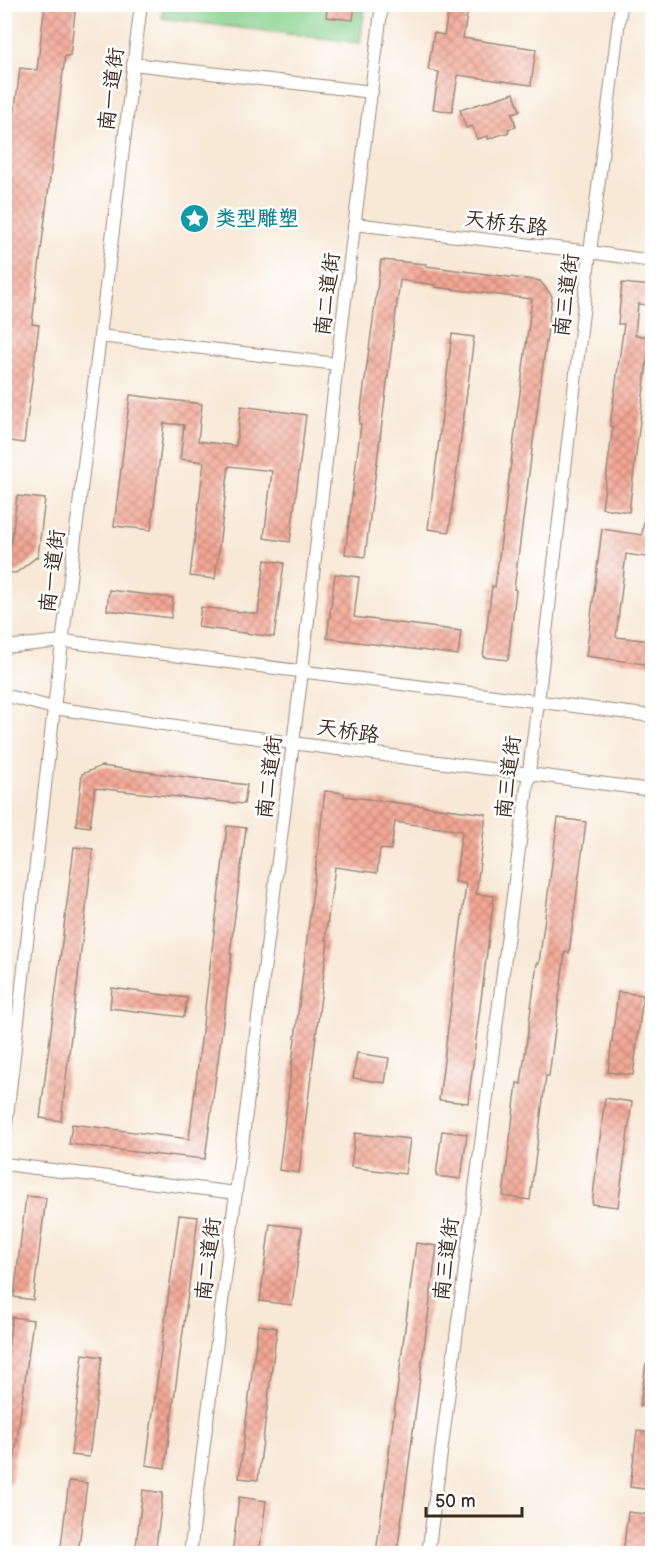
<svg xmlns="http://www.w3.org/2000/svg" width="657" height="1558" viewBox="0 0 657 1558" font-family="'Balsamiq Sans','LXGW WenKai TC',sans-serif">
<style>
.park{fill:#86d08c;stroke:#607d55;stroke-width:1.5}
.building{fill:url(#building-cross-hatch)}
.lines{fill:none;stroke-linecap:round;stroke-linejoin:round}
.minor-casing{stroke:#9a897a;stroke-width:14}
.minor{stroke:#fff;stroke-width:12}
.labels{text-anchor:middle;stroke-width:5;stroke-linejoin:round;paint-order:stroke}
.street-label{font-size:21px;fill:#3b2a1e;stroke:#fff}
.culture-label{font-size:21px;font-weight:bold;fill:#0d838f;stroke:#fff;text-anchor:start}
</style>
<defs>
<pattern id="building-cross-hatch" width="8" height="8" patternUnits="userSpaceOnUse" patternTransform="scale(1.5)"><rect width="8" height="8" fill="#f3a795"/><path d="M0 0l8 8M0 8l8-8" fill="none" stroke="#c68879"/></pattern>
</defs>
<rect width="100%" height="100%" fill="#fff"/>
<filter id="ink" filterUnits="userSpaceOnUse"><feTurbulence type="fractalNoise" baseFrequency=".0167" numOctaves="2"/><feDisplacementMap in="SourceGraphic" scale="12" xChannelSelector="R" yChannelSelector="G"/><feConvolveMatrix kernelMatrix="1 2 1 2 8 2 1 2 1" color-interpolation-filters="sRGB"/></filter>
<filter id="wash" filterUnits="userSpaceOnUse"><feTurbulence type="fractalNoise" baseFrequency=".008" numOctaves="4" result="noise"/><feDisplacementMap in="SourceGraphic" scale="24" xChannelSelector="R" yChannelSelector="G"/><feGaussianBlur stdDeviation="1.35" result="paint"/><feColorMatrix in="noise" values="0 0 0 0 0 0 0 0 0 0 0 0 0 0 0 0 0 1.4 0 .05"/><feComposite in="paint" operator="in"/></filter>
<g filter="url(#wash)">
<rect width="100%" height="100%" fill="#f8e8d6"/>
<!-- park -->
<polygon class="park" points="163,5 365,5 360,43 162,18"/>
<g id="blocks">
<!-- building -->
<g class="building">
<polygon points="45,4 76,4 70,56 65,56 32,324 39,325 24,443 4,440 4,144 8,117 14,117 20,68 37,70"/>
<polygon points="328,4 355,4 353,20 326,17"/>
<polygon points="449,6 468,9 463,38 536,49 531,85 458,75 452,112 433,109 439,72 428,70 434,33 444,35"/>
<polygon points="514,93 520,111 512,113 516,127 508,129 509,132 488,139 488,136 477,139 472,126 466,128 460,110"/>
<polygon points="381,260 426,264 426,266 540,281 552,296 514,589 516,590 508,660 483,657 492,586 495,587 532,299 435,287 435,285 400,280 365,557 345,554 361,424 359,424"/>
<polygon points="622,283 652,286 652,305 638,304 635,335 650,337 629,512 602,508 613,427 610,426 624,324 618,324"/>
<polygon points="452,334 474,337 449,532 428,529"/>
<polygon points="130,395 202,404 198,441 236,446 241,406 306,415 290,542 264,538 272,471 229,466 215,579 190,576 204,462 180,459 184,425 164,423 151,530 114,526"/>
<polygon points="17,496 45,499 38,556 16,573 4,572 4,544 11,545"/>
<polygon points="646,506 652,507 652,558 626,554 616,637 652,641 652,665 586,656 602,529 642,535"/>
<polygon points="265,560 284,563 274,637 198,627 201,607 258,614"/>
<polygon points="335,574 359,577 354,617 461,631 458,655 327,638"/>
<polygon points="109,590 173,598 171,618 107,610"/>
<polygon points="101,766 247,785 244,804 95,788 90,827 76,825 82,774"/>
<polygon points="325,791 344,793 344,796 486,814 476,894 494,896 468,1103 439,1100 466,884 455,882 462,831 395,822 391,850 380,849 377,873 335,867 325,940 328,940 299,1173 279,1170"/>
<polygon points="558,818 586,822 569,953 565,952 549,1076 546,1076 530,1200 503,1196 517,1083 521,1084 537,963 539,963"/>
<polygon points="227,826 246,828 230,954 232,954 205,1159 168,1155 168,1156 69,1144 72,1124 189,1139"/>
<polygon points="74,847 93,849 61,1121 40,1118"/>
<polygon points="112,988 187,998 184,1017 110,1008"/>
<polygon points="618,992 643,995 633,1075 608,1072"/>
<polygon points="357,1053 389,1058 385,1083 353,1078"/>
<polygon points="605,1098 632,1102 618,1207 592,1204"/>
<polygon points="442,1131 467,1134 461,1179 436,1176"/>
<polygon points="355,1133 410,1139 405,1174 351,1167"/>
<polygon points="26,1196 46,1198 33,1300 14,1297"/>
<polygon points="179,1215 198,1217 165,1468 146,1465"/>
<polygon points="270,1224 302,1228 292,1305 260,1301"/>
<polygon points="416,1243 437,1246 423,1355 397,1554 376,1554"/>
<polygon points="12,1317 33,1320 11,1484 4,1484 4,1380"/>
<polygon points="258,1325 277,1328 258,1480 239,1478"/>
<polygon points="83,1354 102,1357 89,1457 71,1455"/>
<polygon points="646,1364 652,1364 652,1407 640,1406"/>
<polygon points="637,1431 652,1433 652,1490 630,1487"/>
<polygon points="69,1481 87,1483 78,1554 60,1554"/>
<polygon points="143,1490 163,1493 155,1554 135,1554"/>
<polygon points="239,1497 266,1501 259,1554 232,1554"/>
<polygon points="628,1512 652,1515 649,1554 623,1554"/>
</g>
</g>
</g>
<g filter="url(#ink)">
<use href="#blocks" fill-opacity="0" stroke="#9a897a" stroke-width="1.5"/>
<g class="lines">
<defs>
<g id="minor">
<polyline points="133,64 372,92"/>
<polyline points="355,224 590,252 652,261"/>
<polyline points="100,336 337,364"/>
<polyline points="4,647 63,641 652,716"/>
<polyline points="4,695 54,708 292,743 652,790"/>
<polyline points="4,1142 54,708 141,4"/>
<polyline points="4,1164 236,1193"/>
<polyline points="190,1554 302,672 337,364 382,4"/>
<polyline points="428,1554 538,702 590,252 621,4"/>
</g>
</defs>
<!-- minor casing -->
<use href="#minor" class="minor-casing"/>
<!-- minor -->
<use href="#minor" class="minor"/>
</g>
</g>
<!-- icons -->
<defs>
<symbol id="sight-disc" viewBox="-11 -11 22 22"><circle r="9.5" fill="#0f9aa8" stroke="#fff"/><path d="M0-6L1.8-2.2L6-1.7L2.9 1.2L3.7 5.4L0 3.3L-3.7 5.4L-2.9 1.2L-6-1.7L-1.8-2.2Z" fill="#fff"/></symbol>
</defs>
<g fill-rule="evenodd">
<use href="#sight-disc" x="178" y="202" width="33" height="33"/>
</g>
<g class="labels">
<!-- street labels -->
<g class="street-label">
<text transform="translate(111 89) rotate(-83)" y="7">南一道街</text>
<text transform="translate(506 223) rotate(7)" y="7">天桥东路</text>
<text transform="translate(327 294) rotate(-83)" y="7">南二道街</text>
<text transform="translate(566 295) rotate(-83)" y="7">南三道街</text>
<text transform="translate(52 571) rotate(-83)" y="7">南一道街</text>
<text transform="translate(348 731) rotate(8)" y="7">天桥路</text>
<text transform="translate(269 777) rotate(-83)" y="7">南二道街</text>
<text transform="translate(508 777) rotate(-83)" y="7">南三道街</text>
<text transform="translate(208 1259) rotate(-83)" y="7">南二道街</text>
<text transform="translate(446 1259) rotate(-83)" y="7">南三道街</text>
</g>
<!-- culture labels -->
<g class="culture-label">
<text x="215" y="225">类型雕塑</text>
</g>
</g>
<!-- margin -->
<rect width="657" height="1558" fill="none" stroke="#fff" stroke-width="24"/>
<!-- scale -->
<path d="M426 1507v9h96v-9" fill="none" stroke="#3b2a1e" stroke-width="3"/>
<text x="435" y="1507" font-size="18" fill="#3b2a1e" stroke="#ffffff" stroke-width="4.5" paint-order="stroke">50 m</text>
</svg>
